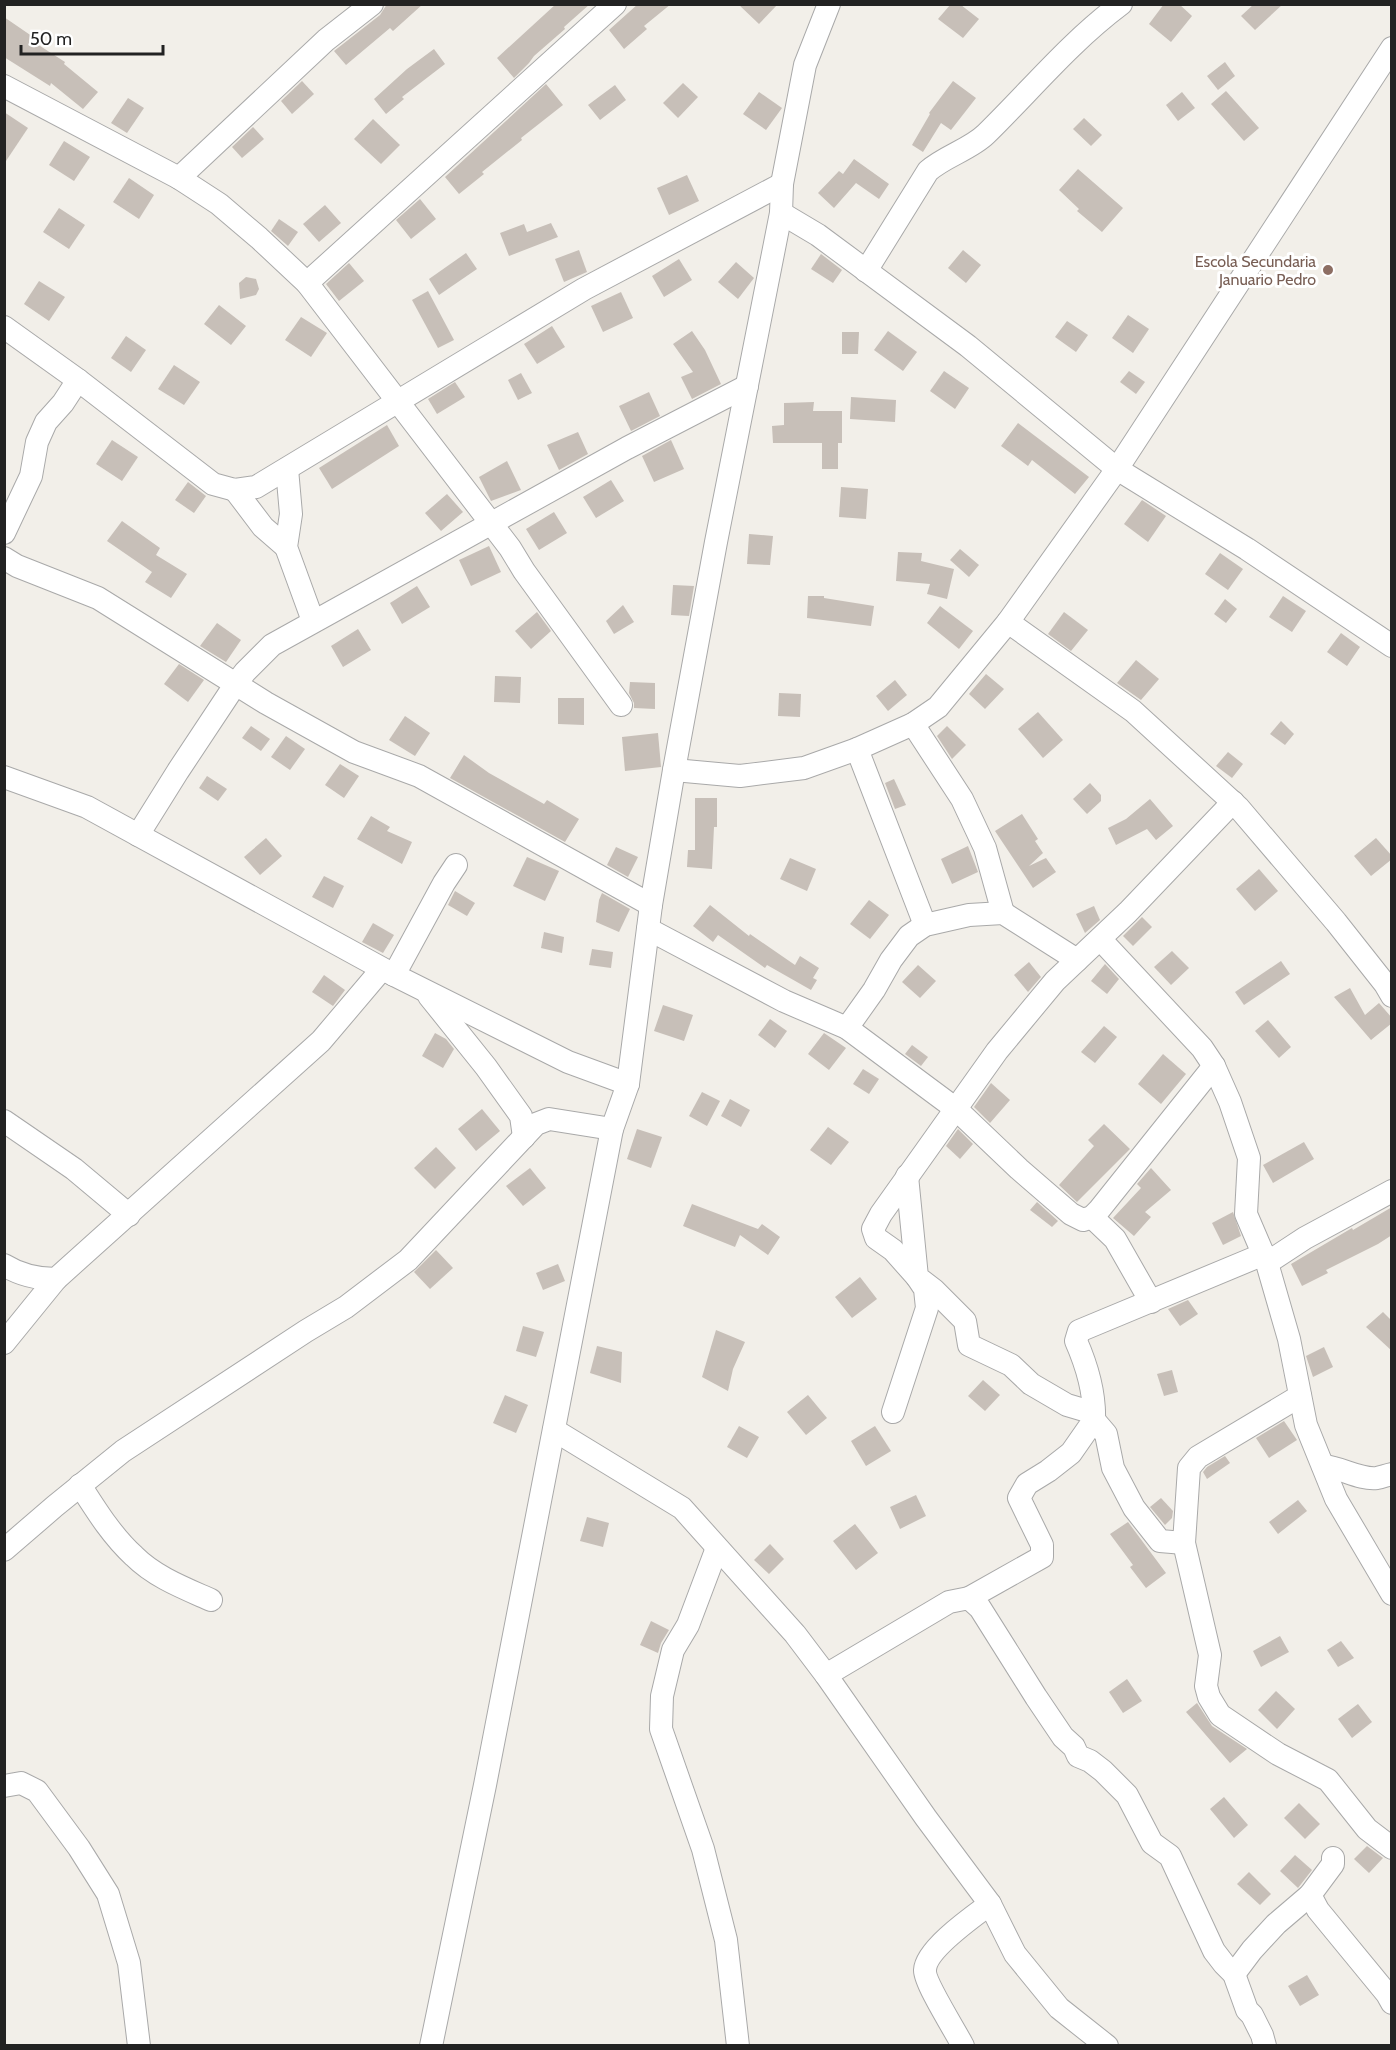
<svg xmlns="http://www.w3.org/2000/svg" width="1396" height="2050" viewBox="0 0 1396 2050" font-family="Cabin,sans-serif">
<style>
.building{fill:#c7bfb8}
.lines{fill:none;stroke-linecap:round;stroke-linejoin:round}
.street-casing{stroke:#a9a9a9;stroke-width:24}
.street{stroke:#fff;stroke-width:22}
.education-dot{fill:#8d6e63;stroke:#fff;stroke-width:2}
.labels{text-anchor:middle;stroke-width:6;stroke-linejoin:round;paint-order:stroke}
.education-label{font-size:16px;fill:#785e54;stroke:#fff;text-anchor:end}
</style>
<rect width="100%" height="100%" fill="#f2efe9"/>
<!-- building -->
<g class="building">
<polygon points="387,4 423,4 393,31 390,28 346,65 334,51 380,15"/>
<polygon points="556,4 590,4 564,27 565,29 534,56 529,63 514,78 497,58"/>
<polygon points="638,4 671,4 644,26 647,29 624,49 609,30"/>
<polygon points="738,4 778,4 759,24"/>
<polygon points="1164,4 1179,4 1192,16 1171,42 1149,24"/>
<polygon points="1254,4 1283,4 1255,30 1241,16"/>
<polygon points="950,5 961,5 979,19 963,38 938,19"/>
<polygon points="4,17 39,41 37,44 65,62 64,64 98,92 83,109 51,83 50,86 4,57"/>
<polygon points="434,49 445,64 402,97 404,99 386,114 374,99 407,69"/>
<polygon points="1225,62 1235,76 1218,90 1207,76"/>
<polygon points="302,81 314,94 292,114 281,101"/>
<polygon points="953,81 976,98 951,130 941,123 923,152 912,145 930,114 929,113"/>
<polygon points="683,83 698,97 678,118 663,103"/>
<polygon points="546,84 563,105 521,138 522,140 482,172 484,174 459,194 445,177"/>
<polygon points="615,85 626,100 600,120 588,105"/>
<polygon points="1226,91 1259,128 1244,141 1211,104"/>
<polygon points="759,92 782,108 766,130 743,114"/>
<polygon points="1182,92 1195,108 1178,121 1166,105"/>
<polygon points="128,98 144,108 127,133 111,123"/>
<polygon points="4,112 28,128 4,164"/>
<polygon points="1084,118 1102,135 1091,146 1073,129"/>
<polygon points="373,119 400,145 381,164 354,139"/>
<polygon points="253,127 264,139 242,158 232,147"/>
<polygon points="64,141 90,157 74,181 49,165"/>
<polygon points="854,159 889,184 879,199 856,183 834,208 818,193 839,171 843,174"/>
<polygon points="1078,169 1123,208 1102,232 1077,211 1079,209 1059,190"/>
<polygon points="687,175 699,201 669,215 657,188"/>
<polygon points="129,178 154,195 139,219 113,202"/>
<polygon points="420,199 436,219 411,239 396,220"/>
<polygon points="325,205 341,223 319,242 303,224"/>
<polygon points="59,208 85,225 69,249 43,232"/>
<polygon points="279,219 298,232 288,246 271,231"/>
<polygon points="551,223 558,237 509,256 500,233 524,224 527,232"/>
<polygon points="579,250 587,272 564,282 555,259"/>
<polygon points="963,250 981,265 966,283 948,268"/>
<polygon points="466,253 477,269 439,295 429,279"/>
<polygon points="821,254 842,270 833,283 811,269"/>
<polygon points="679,259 692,280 664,297 652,276"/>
<polygon points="736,262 754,278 738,299 718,282"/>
<polygon points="349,263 364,281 339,301 326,284"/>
<polygon points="246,277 256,279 259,289 256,295 240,299 239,283"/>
<polygon points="39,281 65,297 49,321 24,304"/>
<polygon points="428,291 454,340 438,348 412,300"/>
<polygon points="621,292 633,318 603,332 591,306"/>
<polygon points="219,305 246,326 231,345 204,324"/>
<polygon points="1128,315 1149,329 1133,353 1112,338"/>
<polygon points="301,317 327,333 311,357 285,340"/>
<polygon points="1067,321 1088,335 1076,352 1055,337"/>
<polygon points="552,326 565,347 537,364 524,344"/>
<polygon points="692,331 705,350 721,384 692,399 681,377 693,372 673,344"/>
<polygon points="888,331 917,352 903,371 874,350"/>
<polygon points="842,332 859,332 858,354 842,354"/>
<polygon points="126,336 146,350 131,372 111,358"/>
<polygon points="174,365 200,382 184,405 158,389"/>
<polygon points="944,371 969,388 955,409 930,391"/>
<polygon points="1129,371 1145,382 1136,394 1120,382"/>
<polygon points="521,373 532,393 518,400 508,380"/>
<polygon points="455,382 465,397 437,414 428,399"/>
<polygon points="649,392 660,416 631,431 619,406"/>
<polygon points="851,397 896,400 895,422 850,419"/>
<polygon points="814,402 813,411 842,411 842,443 838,443 838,469 822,469 822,443 773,443 772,426 784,425 784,403"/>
<polygon points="1018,423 1089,477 1075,494 1032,460 1028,466 1001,446"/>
<polygon points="387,425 399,446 332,489 319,468"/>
<polygon points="578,432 588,454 559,470 547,445"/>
<polygon points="112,440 138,457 122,481 96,464"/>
<polygon points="671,440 684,469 654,482 642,456"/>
<polygon points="507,461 521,490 491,501 479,477"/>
<polygon points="611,480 624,501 596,518 583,497"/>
<polygon points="188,482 206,496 194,513 175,500"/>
<polygon points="841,487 868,489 866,519 839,517"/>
<polygon points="447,494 463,512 441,531 425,513"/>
<polygon points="1142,500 1166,516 1148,542 1124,524"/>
<polygon points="554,512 567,533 539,550 526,529"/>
<polygon points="122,521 160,548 156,555 187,574 171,598 145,582 152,572 107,541"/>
<polygon points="749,534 773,536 770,565 747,564"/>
<polygon points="489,546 501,572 471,586 459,560"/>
<polygon points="960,549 979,565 969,577 950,560"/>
<polygon points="898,552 922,553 921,561 954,569 947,599 927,594 930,584 896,581"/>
<polygon points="1220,553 1243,569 1228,590 1205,574"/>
<polygon points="673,585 694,586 689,616 671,615"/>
<polygon points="417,586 430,607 402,624 390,603"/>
<polygon points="808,596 824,596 824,598 874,606 871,626 807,618"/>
<polygon points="1283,596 1306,611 1292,632 1269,617"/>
<polygon points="1225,599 1237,609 1226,623 1214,614"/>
<polygon points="623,605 634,622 614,634 606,621"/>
<polygon points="940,606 973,631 959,649 927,623"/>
<polygon points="537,612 551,631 531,649 515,631"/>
<polygon points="1064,612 1088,630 1071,651 1048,634"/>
<polygon points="217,623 241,640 226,662 200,646"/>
<polygon points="358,629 371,650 343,667 331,646"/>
<polygon points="1341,633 1360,647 1347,666 1327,652"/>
<polygon points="1136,660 1159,679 1141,700 1117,683"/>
<polygon points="179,664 204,680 188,702 164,684"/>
<polygon points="986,674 1004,689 985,709 969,694"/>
<polygon points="495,676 521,677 520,703 494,702"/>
<polygon points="895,680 907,695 888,711 876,696"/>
<polygon points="630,682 655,683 655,709 634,708 634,703 629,693"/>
<polygon points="779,693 801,694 800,717 778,716"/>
<polygon points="558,698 584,698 584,725 558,724"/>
<polygon points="1038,712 1063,740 1043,758 1018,729"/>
<polygon points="405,716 430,733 415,756 389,740"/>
<polygon points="1281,721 1294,734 1285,745 1270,734"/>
<polygon points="251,726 270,739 261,751 242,738"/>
<polygon points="947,726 966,745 952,759 937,736"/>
<polygon points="658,733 661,767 625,771 622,737"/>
<polygon points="286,736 305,749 290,770 271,757"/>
<polygon points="1228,752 1243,764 1232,778 1216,766"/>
<polygon points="464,755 489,773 544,804 547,800 579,819 565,842 450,778"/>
<polygon points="340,764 359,776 344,798 325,785"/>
<polygon points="207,776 227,789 218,801 199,788"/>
<polygon points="894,779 906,805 895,809 885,783"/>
<polygon points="1090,783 1101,795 1101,801 1087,814 1073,799"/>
<polygon points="695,798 717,798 717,827 714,827 712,869 687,867 688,850 695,850"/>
<polygon points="1150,799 1173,826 1156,840 1147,829 1116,845 1108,828 1126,819"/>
<polygon points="1022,814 1038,839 1035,841 1043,853 1029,866 1046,858 1056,872 1033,888 995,831"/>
<polygon points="371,816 390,827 387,831 412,842 402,864 357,839"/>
<polygon points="266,838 282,856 260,875 244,857"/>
<polygon points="1376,838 1392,856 1392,859 1371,876 1354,856"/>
<polygon points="968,846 978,872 952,884 941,859"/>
<polygon points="616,847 638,857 628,877 607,865"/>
<polygon points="527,857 559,871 545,901 513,886"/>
<polygon points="790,858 816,869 807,891 780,879"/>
<polygon points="1259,869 1278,891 1255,911 1236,889"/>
<polygon points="324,876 344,886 333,908 312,897"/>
<polygon points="455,891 475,903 467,916 448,905"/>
<polygon points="602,893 630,909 619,932 596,922 599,900"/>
<polygon points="869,900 889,915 870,939 850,924"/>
<polygon points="710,905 749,936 750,934 795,965 800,956 819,968 813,978 817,980 811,990 767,965 765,968 718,935 713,942 693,926"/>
<polygon points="1094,906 1100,920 1085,933 1076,914"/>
<polygon points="1142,917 1152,927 1133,946 1123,936"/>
<polygon points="373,923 394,935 383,953 362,942"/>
<polygon points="544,932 564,937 562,953 541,948"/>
<polygon points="592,949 613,952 611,968 589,965"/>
<polygon points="1172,951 1189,968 1171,985 1154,967"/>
<polygon points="1281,961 1290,974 1244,1005 1235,992"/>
<polygon points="1029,962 1041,977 1028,992 1014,975"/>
<polygon points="1105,964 1119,979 1107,994 1091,981"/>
<polygon points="918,965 936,981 920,998 902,982"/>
<polygon points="324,975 345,990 333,1006 312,992"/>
<polygon points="1350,988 1365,1015 1379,1003 1392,1018 1392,1023 1371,1040 1334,997"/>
<polygon points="663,1005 693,1015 684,1041 654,1031"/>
<polygon points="770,1019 787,1031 775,1048 758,1035"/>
<polygon points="1268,1020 1291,1047 1279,1058 1255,1031"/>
<polygon points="1104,1026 1117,1037 1095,1063 1081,1052"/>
<polygon points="435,1033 446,1039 454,1049 443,1068 422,1056"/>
<polygon points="824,1033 846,1048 829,1070 808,1054"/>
<polygon points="912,1045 928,1057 921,1066 905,1054"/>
<polygon points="1163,1054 1186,1074 1161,1104 1138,1084"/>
<polygon points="863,1069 879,1079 869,1094 853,1084"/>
<polygon points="991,1083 1010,1100 990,1123 974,1107"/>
<polygon points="702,1092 720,1101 707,1126 689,1116"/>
<polygon points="730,1099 750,1110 741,1127 721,1116"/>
<polygon points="482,1109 500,1131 476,1151 458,1129"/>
<polygon points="1104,1124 1130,1149 1077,1202 1059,1185 1094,1146 1088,1140"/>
<polygon points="828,1127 849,1142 831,1165 810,1150"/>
<polygon points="637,1129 662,1137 651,1168 627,1159"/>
<polygon points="958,1129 973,1144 960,1159 946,1146"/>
<polygon points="1304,1142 1314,1159 1273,1183 1263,1165"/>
<polygon points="436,1147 456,1168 435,1189 414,1168"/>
<polygon points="530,1168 546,1188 523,1206 506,1186"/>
<polygon points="1151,1168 1171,1190 1145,1212 1151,1217 1134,1236 1113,1218 1141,1188 1137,1184"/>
<polygon points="1037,1202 1058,1221 1052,1227 1030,1210"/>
<polygon points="692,1204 758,1229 762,1224 780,1237 768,1255 740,1235 735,1247 683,1226"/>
<polygon points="1392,1207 1392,1235 1378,1244 1326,1270 1328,1273 1302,1286 1291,1264 1352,1228 1353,1230"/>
<polygon points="1233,1212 1241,1236 1223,1245 1212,1223"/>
<polygon points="436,1250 453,1268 430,1289 414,1272"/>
<polygon points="558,1264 565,1281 543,1290 536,1273"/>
<polygon points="860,1277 877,1299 852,1318 835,1297"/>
<polygon points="1188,1300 1198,1314 1180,1326 1168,1309"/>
<polygon points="1383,1312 1392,1321 1392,1351 1366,1327"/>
<polygon points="523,1326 544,1332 536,1357 516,1351"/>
<polygon points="716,1330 745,1342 733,1369 728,1391 702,1377"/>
<polygon points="597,1346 622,1352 621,1383 590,1373"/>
<polygon points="1324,1347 1333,1367 1313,1377 1306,1356"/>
<polygon points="1172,1370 1178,1392 1164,1396 1157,1374"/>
<polygon points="983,1380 1000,1395 985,1411 968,1396"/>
<polygon points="505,1395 528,1405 516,1433 493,1423"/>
<polygon points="808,1395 827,1418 806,1435 787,1412"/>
<polygon points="1284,1421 1297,1440 1269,1458 1256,1438"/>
<polygon points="739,1426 759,1437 747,1458 727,1447"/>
<polygon points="875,1426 891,1451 866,1466 851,1441"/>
<polygon points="1225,1456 1230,1463 1207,1479 1203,1472 1207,1467"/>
<polygon points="916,1495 926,1516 900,1529 890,1507"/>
<polygon points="1161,1498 1173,1511 1172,1518 1165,1525 1150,1507"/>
<polygon points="1298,1500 1307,1511 1278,1534 1269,1522"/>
<polygon points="587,1517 609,1523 603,1547 580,1541"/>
<polygon points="1128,1522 1166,1573 1146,1588 1130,1567 1133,1565 1110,1534"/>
<polygon points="855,1524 878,1553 856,1570 833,1541"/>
<polygon points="770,1544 784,1559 769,1574 754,1560"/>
<polygon points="651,1621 669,1630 661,1643 658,1653 640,1645"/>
<polygon points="1280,1636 1289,1652 1261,1667 1253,1651"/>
<polygon points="1341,1641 1354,1658 1338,1667 1327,1650"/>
<polygon points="1127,1679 1142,1701 1123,1713 1109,1692"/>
<polygon points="1276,1691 1295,1709 1277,1729 1258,1710"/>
<polygon points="1197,1703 1212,1726 1247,1749 1230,1763 1186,1712"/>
<polygon points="1358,1704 1372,1722 1352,1738 1338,1719"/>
<polygon points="1224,1797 1248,1825 1234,1838 1210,1809"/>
<polygon points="1299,1803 1320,1824 1305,1839 1284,1818"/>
<polygon points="1367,1846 1383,1858 1369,1873 1354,1859"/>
<polygon points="1295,1855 1312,1870 1298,1888 1280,1871"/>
<polygon points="1249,1872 1271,1894 1260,1905 1237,1884"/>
<polygon points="1307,1975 1319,1995 1300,2006 1288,1986"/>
</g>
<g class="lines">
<defs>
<g id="street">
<polyline points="4,86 179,178 219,204 259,238 307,283 510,548 524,571 621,705"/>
<polyline points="179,178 326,40 372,4"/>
<polyline points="781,213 818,235 968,346 1117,469 1247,549 1392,646"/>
<path d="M866,271L928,171C945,156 971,149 986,134C1031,90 1069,43 1121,4"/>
<polyline points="307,283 615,4"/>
<polyline points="4,327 78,380 213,484 235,490 256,487 584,289 782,184"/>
<polyline points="287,469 291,514 286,547 313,621"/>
<polyline points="235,490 263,527 286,547"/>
<polyline points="4,533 31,476 37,442 46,422 63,403 78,380"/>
<polyline points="4,558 17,566 98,598 266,703 354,752 419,776 651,905"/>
<polyline points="1008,622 1133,711 1238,807 1336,922 1385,984 1392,996"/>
<polyline points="913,724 962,799 985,848 1003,913"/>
<polyline points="857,749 925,925"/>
<polyline points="674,770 740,776 804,768 857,749 913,724 938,707 1008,622 1117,469 1392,48"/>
<polyline points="4,777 87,807 394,975 568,1062 628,1084"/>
<polyline points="138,835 178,771 235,685 245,672 272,645 627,448 747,386"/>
<polyline points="648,929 784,1001 847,1028 956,1109 1019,1169 1071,1214 1083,1220 1092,1217 1099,1210 1214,1066"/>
<polyline points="1101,940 1202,1048 1214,1066 1230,1102 1249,1158 1246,1214 1267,1263 1289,1339 1306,1425 1336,1499 1392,1594"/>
<polyline points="394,975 444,883 456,865"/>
<polyline points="429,996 486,1067 521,1116 524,1137"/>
<polyline points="847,1028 874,990 891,960 909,936 925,925 969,915 1003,913 1077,960"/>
<polyline points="4,1121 74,1169 129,1215"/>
<polyline points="907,1176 917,1277 934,1290 965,1321 969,1345 1011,1365 1031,1384 1067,1405 1094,1413"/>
<polyline points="1092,1217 1115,1239 1151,1302"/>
<polyline points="1267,1263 1305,1238 1392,1191"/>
<path d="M4,1265C20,1275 38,1279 56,1279L321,1041L382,969"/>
<polyline points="4,1343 56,1279"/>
<polyline points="1300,1396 1198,1457 1189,1468 1184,1543 1210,1655 1206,1686 1209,1697 1220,1715 1278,1754 1328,1780 1367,1829 1392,1848"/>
<polyline points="893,1412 927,1308 925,1289 917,1277 893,1250 876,1238 873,1229 881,1214 997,1051 1055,981 1128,912 1233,802"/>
<path d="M1094,1420C1095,1392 1087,1366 1076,1341L1079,1331L1264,1254"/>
<polyline points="554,1430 682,1508 795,1634 826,1675 926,1818 990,1904 1015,1954 1059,2008 1107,2046"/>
<path d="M1323,1466C1341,1467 1359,1480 1377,1478C1382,1477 1387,1475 1392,1474"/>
<path d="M80,1485C96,1510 112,1536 134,1556C155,1577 184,1588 211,1600"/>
<polyline points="717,1548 688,1625 673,1650 662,1696 661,1729 703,1849 726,1940 738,2046"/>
<polyline points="4,1550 55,1506 123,1451 306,1331 346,1307 408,1260 536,1124 549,1119 612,1129"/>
<polyline points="969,1598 1042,1557 1042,1545 1019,1498 1027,1484 1048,1471 1071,1453 1094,1420 1106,1434 1113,1468 1134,1508 1160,1541 1184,1543"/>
<polyline points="826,1675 949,1602 969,1598 980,1608 1036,1697 1063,1737 1074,1747 1078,1756 1090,1761 1103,1771 1127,1795 1152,1843 1170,1856 1214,1951 1224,1964 1234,1974 1247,2010 1252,2015 1262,2035 1265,2046"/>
<polyline points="4,1786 21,1783 37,1791 79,1848 108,1894 129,1963 139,2046"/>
<polyline points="1310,1895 1318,1910 1387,1994 1392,2003"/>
<polyline points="1234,1974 1252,1950 1276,1924 1310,1895 1333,1864 1333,1858"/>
<polyline points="431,2046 485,1785 612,1129 628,1084 651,905 674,770 716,542 781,213 782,184 805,65 829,4"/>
<path d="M963,2046C956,2032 924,1982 925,1970C926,1949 974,1916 990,1904"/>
</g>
</defs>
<!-- street casing -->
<use href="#street" class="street-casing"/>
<!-- street -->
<use href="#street" class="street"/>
</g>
<!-- markers -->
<circle class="education-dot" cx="1328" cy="270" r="6"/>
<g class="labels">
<!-- education labels -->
<g class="education-label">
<text x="1316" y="267">Escola Secundaria<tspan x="1316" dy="18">Januario Pedro</tspan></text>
</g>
</g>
<!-- border -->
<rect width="1396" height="2050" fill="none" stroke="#222222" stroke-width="12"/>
<!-- scale -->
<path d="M21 45v9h142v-9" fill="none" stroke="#222222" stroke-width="3"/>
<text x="30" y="45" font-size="18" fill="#222222" stroke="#ffffff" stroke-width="4.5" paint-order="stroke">50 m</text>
</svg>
